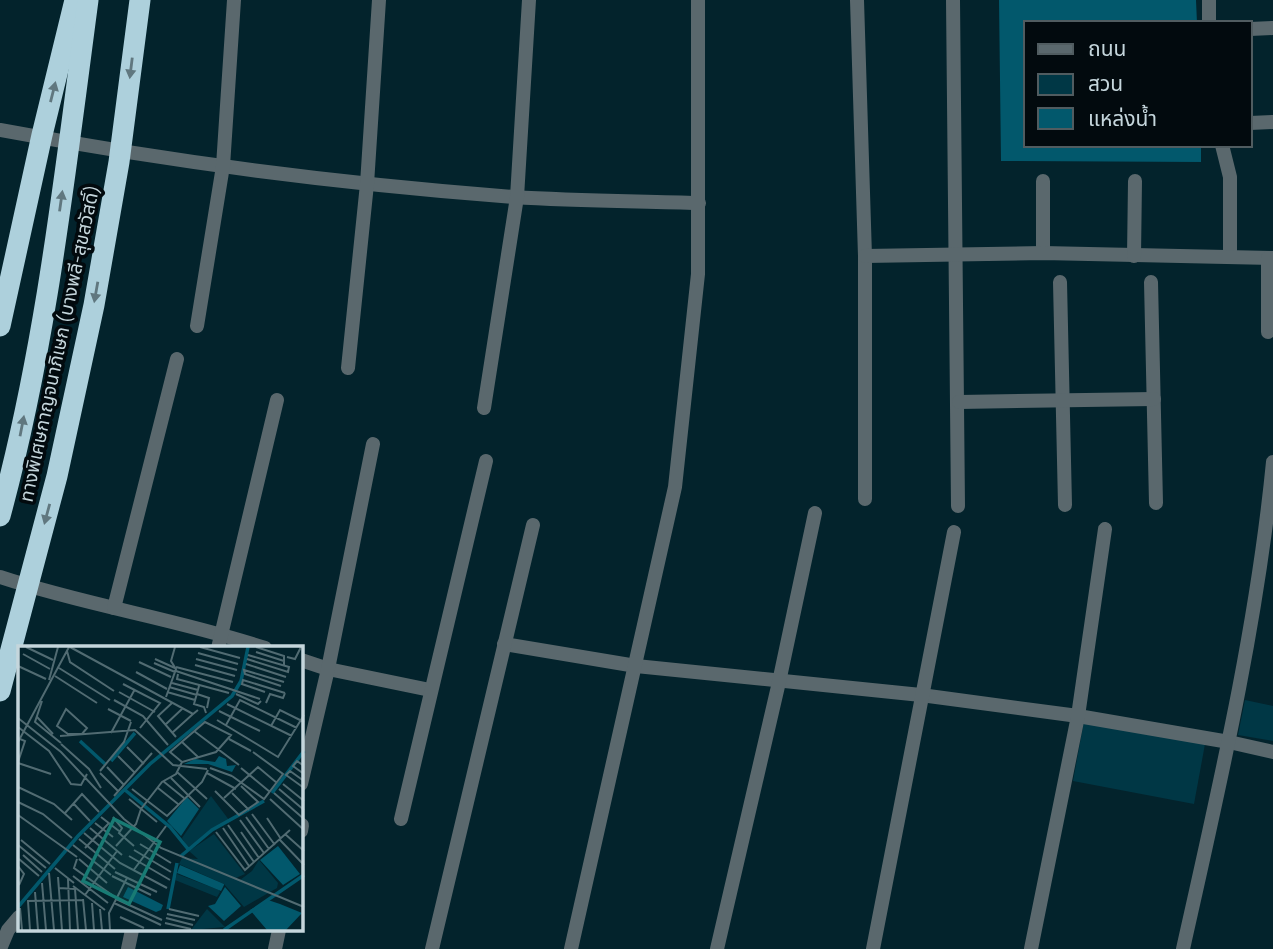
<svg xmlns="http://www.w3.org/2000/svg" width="1273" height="949" viewBox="0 0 1273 949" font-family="Manrope,'Noto Sans Thai',sans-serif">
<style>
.green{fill:#003745}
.water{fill:#02586c}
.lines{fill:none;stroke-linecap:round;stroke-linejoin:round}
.minor{stroke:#5a686d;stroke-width:14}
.motorway{stroke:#add0dc;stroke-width:21}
.oneway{fill:#60777f}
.labels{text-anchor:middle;stroke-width:7;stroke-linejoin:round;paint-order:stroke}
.street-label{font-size:19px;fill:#c5d6dc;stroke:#020a0e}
.inset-river{fill:none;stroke:#02586c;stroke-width:3.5}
.inset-road{fill:none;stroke:#516b72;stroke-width:2}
.view{fill:#187b74;fill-opacity:0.15;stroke:#187b74;stroke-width:3.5}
.inset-edge{fill:none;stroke:#c5d6dc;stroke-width:3.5}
</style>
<rect width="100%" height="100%" fill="#03232c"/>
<!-- green -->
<g class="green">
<polygon points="1245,700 1273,706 1273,741 1238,735"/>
<polygon points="1084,721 1205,744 1194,804 1073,781"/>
</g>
<!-- water -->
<polygon class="water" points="999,0 1196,0 1197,23 1026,23 1026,145 1201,145 1201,162 1001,161"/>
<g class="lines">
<!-- minor -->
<g class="minor">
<polyline points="857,0 865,256 865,499"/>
<polyline points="953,0 958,506"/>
<polyline points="1209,0 1209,23"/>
<polyline points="1250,29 1273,28"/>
<polyline points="1250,123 1273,122"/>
<path d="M0,130C170,162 342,184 514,197C576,201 638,201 699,203"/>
<polyline points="1222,145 1230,177 1230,257"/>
<polyline points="1043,253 1043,181"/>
<polyline points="865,256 1043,253 1273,258"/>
<polyline points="1134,256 1135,181"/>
<polyline points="1060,282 1065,505"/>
<polyline points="1151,282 1156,503"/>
<polyline points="197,326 223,166 234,0"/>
<polyline points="1268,332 1268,258"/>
<polyline points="348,368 367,184 379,0"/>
<polyline points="959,402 1154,399"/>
<polyline points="484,408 517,197 529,0"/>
<path d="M0,577C87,606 178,619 265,648"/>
<polyline points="114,608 177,359"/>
<polyline points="504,644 636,666 921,695 1078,716 1229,742 1273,752"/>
<polyline points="218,648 277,400"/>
<polyline points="301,660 328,669 430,690"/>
<polyline points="301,784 328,669 373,444"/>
<polyline points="401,819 486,461"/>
<polyline points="301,831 302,825"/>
<polyline points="0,949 8,930 19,917"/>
<polyline points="128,949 132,930"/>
<polyline points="275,949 279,930"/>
<polyline points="432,949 533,525"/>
<polyline points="571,949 675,487 698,274 698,0"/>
<polyline points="717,949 779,682 815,513"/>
<polyline points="873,949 954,532"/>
<polyline points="1031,949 1078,716 1105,529"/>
<path d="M1183,949C1219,788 1257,626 1273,462"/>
</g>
<!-- motorway -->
<g class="motorway">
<polyline points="0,326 42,135 75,0"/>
<path d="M0,516C46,347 65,173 88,0"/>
<polyline points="0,691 57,476 94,305 119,162 140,0"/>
</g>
</g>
<!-- one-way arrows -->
<defs><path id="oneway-solid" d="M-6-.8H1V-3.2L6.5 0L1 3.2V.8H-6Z" transform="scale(1.75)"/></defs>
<g class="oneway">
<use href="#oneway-solid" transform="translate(131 68) rotate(97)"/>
<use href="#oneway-solid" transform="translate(53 92) rotate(-76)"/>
<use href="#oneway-solid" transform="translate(61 201) rotate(-82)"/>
<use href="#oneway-solid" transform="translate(96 292) rotate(100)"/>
<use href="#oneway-solid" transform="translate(22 426) rotate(-79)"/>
<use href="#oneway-solid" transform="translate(47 514) rotate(105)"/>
</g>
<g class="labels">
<!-- street labels -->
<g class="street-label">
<text transform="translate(59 343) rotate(-78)" y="7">ทางพิเศษกาญจนาภิเษก (บางพลี-สุขสวัสดิ์)</text>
</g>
</g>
<!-- overview -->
<g transform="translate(18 646)">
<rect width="285" height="285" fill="#03232c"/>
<path d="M193,150L211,174L170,202L164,192ZM196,188L227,228L218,232L222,234L234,225L241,214L260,237L259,242L226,261L206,238L161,218L164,212L180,213L171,205ZM159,228L201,244L202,246L199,251L157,234ZM189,263L207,281L173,284L182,272Z" fill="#003745"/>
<path d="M201,110L208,113L209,120L218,119L214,126L190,118H166L177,113L197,116ZM169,151L181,163L163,190L149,175ZM260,200L282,228L265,239L242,214ZM162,219L206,238V239L203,245L159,227ZM110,241L145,259L143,264L138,266L105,251ZM207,241L223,260L206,275L190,260L197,258ZM250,254L262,258L284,267L268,284H249L232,264Z" fill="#02586c"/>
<path class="inset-river" d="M62,95L87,118M93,115L117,87M107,144L152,181L170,203M254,147L286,105M163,210L194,184L246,155M0,261L60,190L132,118L214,50L223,35L230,1M150,263L159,217M206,284L286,229"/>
<path class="inset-road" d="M8,1L35,14M52,1L175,68L180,64M182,1L222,12M238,1L266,10V19M49,5L52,16L96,45M238,6L266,15M180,7L220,18M5,8L32,23M269,11L277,13L283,1M137,13L157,22M178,13L219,24M229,13L270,26L271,21L230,9M121,16L153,31M136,17L157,26M228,18L268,31M177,19L217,30M0,20L28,33M158,21L215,36M41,22L92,54M158,25L242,53M118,26L149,43M160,28L159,33L211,47M37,30L79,57M31,34L40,1M154,37L180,44M105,38L142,57L122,82M181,40L176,58L186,61L188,67M263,40L227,28L226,24L266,36M151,41L179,49M101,46L137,66M149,46L177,54M247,46L224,38L225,34L267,47M179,48L191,52L189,62M218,48L240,58L243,55M148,51L158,23L153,15L157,1M96,54L125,70L150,99M24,55L17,76L43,97M154,57L140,70L158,91M248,57L252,48L265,52L267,47M209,58L274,90M48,63L69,82L64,88H50L39,80ZM90,63L113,75M201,65L242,85M19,71L35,88M0,72L43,106L106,173L143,202L286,261M199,74L260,111L286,69M147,79L164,63M208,79L222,54L279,82M253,80L262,64L286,76M0,81L31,105L53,138L63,139L69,128M176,85L221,119M93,87L117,43M154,87L175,68M42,90L117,84L155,119L189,123M211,93L233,105M0,96L51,1M164,96L180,111M43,98L71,123L83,142M109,101L126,118M100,110L117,127M0,116L7,95L2,93M0,117L33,128M286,120L279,115L275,120L286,128M89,121L106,139M192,122L214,130M223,122L252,146M82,125L106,96L113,76M159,126L189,153M82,127L100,145M189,127L218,143M214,130L246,153L265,128L235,106M153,132L182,161M145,135L166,152M286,135L272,125L268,129L286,142M265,138L286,155M0,141L36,158L54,174M140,142L160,158M114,143L149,170L184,136L190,124M261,143L286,164M197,145L221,169L240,156L223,140M214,147L231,164M256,147L286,173M96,150L134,107M206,152L240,121L259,137M111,153L139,176M252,153L286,184M0,156L25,168L54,192M55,157L72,175M47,167L64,148L81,166M234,168L257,199M0,169L59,211M83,171L101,185M95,171L104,182L101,187L116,200M228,171L251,203M249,172L263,193M222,174L246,207M77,177L95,191M210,179L236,216M72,182L104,209M205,182L231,220M198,186L227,224L272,184M223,186L241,212M66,187L102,217L149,242M267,188L286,205M61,193L97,223M3,194L32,218M262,194L286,219M122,198L153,217M0,199L28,222M55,199L93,229M98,200L118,178L123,163L144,136L158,128L164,116L198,106L213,89L187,76L152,106L164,116M67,202L91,177M116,204L153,226M5,209L24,226M111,210L152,234M1,213L21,230M59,213L56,222L94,249M61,213L89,237M0,220L6,228L1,239M37,222L56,237M115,225L148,180M97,226L139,246M31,227L36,284M55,230L90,257M94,230L133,249M40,231L44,284M50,233L52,284M24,237L28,284M55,240L87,264M41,242L57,243L60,284M17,246L20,284M67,249L99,205M65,253L68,284M98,253L144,274M74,257L76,284M96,257L143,279M2,262L4,284M82,263L84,284M151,263L181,270M149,268L177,274M102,271L126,282M148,272L175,279M147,277L173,283M12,284L10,255L66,254M92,284L91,267L109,232"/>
<path class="view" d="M96,173L142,196L111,258L65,235Z"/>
<rect width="285" height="285" class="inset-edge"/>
</g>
<!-- legend -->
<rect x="1024" y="21" width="228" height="126" fill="#020a0e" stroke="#505c60" stroke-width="2"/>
<rect x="1038" y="44" width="35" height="10" fill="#5a686d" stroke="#505c60" stroke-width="2"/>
<text x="1088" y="56" font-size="21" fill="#c5d6dc">ถนน</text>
<rect x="1038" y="74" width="35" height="21" fill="#003745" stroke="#505c60" stroke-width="2"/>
<text x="1088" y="91" font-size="21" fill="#c5d6dc">สวน</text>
<rect x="1038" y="108" width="35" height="21" fill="#02586c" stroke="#505c60" stroke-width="2"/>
<text x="1088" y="126" font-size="21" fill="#c5d6dc">แหล่งน้ำ</text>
</svg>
